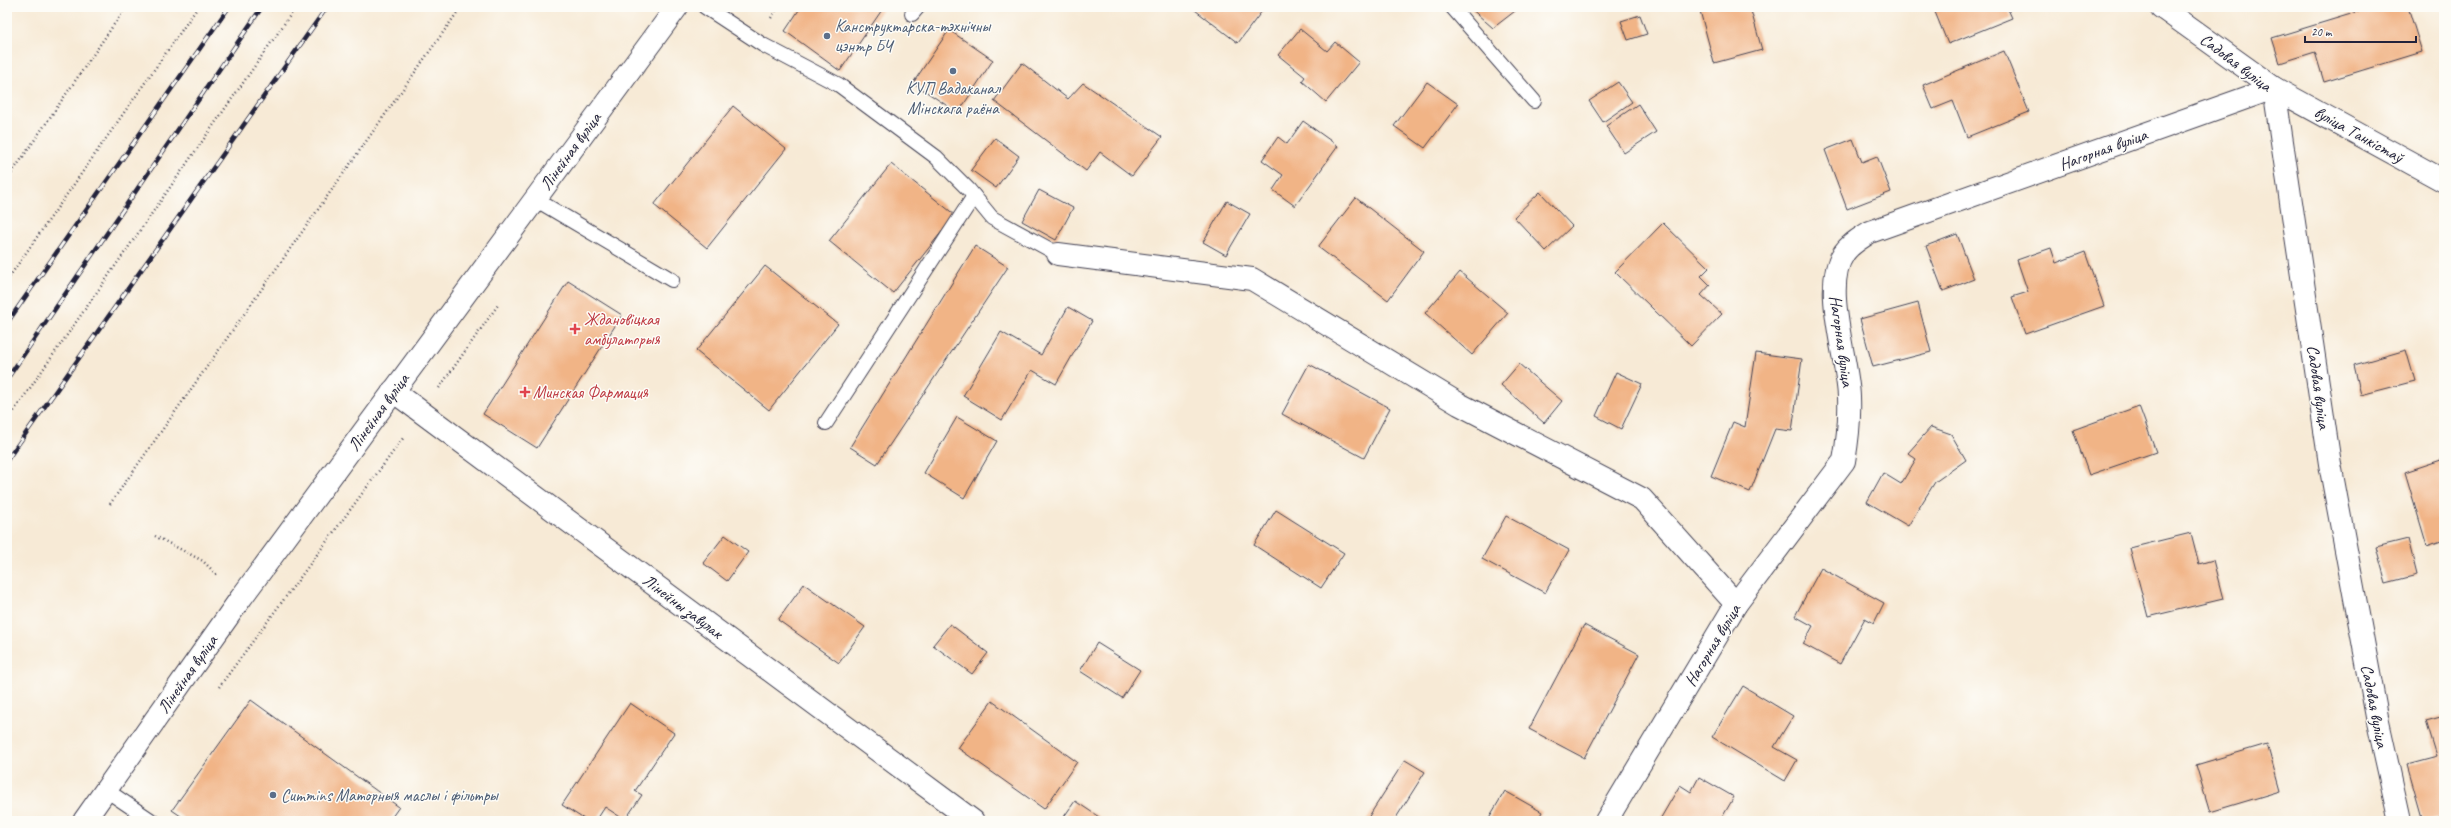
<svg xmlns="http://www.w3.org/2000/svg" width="2451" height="828" viewBox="0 0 2451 828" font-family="Caveat,sans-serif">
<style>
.building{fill:#f1b486}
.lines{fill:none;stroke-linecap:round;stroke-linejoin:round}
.lane-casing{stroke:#424052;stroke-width:16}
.street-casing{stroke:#424052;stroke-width:24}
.secondary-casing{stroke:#424052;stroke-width:24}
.path{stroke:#424052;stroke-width:2.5;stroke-dasharray:1 3;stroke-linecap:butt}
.lane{stroke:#fff;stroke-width:14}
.street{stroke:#fff;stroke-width:22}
.secondary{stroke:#fff;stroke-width:22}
.rail-casing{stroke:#22223b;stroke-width:4.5}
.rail{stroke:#fdfcf7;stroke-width:3;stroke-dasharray:9;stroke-linecap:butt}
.service-dot{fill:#5c6f8a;stroke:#fdfcf7;stroke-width:1.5}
.health-dot{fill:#e0444e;stroke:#fdfcf7;stroke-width:1.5}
.labels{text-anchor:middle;stroke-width:3;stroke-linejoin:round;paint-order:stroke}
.service-label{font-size:17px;fill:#4e5e75;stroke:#fdfcf7;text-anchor:start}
.street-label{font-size:17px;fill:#22223b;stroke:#fdfcf7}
.health-label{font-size:17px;fill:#be3a42;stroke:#fdfcf7;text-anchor:start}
</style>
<rect width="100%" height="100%" fill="#fdfcf7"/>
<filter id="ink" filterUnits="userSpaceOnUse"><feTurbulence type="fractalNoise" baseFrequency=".025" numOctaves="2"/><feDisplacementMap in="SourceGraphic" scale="8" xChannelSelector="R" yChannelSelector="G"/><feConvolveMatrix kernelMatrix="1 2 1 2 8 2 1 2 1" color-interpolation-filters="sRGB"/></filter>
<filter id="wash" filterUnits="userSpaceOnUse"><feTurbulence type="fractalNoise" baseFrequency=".012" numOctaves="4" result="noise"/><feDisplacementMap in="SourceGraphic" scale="16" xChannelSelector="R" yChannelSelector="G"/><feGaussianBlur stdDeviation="0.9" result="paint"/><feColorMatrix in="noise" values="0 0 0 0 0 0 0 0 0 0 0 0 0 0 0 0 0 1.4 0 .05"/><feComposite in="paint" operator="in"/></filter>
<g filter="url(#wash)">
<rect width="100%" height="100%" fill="#f7ead6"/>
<g id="blocks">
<!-- building -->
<g class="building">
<polygon points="801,7 884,7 840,71 785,31"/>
<polygon points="1191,7 1265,7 1238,43"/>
<polygon points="1469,7 1518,7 1519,8 1493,28"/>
<polygon points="1699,7 1750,7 1762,50 1714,63"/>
<polygon points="1933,7 2007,7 2012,18 1948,44"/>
<polygon points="2374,7 2408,7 2422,52 2324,82 2315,52 2280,63 2272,38"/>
<polygon points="1640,15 1647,34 1628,40 1621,21"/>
<polygon points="1300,29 1327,51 1335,42 1359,62 1326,102 1302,81 1305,77 1278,55"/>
<polygon points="949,30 993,60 958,113 913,83"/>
<polygon points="2004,51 2029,112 1967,137 1953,101 1933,109 1923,85"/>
<polygon points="1022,63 1068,99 1083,83 1162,137 1132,176 1100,152 1086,171 994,101"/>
<polygon points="1427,82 1458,104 1425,148 1394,126"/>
<polygon points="1618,82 1632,102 1603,122 1589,101"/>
<polygon points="1638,104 1656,132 1624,153 1606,126"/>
<polygon points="733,106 786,149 707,248 654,205"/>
<polygon points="1303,121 1338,146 1295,206 1273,190 1283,175 1262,160 1278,137 1287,144"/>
<polygon points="995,138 1019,156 996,188 971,170"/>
<polygon points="1853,139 1862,162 1877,156 1891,192 1847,209 1825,150"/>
<polygon points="891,164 955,215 893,293 829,241"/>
<polygon points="1039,190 1073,208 1056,240 1022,221"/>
<polygon points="1540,192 1572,226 1546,251 1514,217"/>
<polygon points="1356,198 1424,251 1388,300 1318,247"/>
<polygon points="1227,201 1250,214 1226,255 1203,242"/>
<polygon points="1663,223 1709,268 1701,276 1710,285 1701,295 1722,314 1691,346 1615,272"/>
<polygon points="1957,234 1974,279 1943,291 1926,246"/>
<polygon points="975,246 1008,267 877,464 850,447"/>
<polygon points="2051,248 2056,263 2085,252 2104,306 2025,334 2012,297 2028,292 2017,260"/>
<polygon points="765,266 838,324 769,410 696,351"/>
<polygon points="1460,272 1508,313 1472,355 1425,313"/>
<polygon points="568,281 622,315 537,448 483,414"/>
<polygon points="1918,303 1931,352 1873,367 1860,319"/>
<polygon points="1068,307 1092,321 1056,384 1032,370 1002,420 963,396 1001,332 1041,355"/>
<polygon points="2406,350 2415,381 2361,395 2354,365"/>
<polygon points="1756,353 1802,359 1792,431 1775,429 1750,492 1711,476 1733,422 1745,427"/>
<polygon points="1309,364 1390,408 1364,458 1282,414"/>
<polygon points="1519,364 1562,401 1544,423 1501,385"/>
<polygon points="1616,372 1642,384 1621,429 1596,416"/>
<polygon points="2139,406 2156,452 2089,475 2073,430"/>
<polygon points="957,417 997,441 964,498 924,473"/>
<polygon points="1931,427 1951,434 1966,460 1935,482 1908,526 1867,502 1883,473 1901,484 1916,459 1908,453"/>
<polygon points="2444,459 2444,540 2427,546 2405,472"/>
<polygon points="1276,510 1344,553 1321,588 1254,545"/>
<polygon points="1506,516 1569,550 1545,593 1482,559"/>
<polygon points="2191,533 2199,564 2213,560 2223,599 2148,617 2130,548"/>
<polygon points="725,535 748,552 727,581 703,563"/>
<polygon points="2408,539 2417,575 2386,583 2376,547"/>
<polygon points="1821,568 1884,603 1874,623 1865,618 1840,664 1803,644 1813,626 1795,616"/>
<polygon points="804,584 865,627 839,663 778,620"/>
<polygon points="950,624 988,653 972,674 933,645"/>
<polygon points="1584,625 1639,654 1584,758 1529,729"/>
<polygon points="1097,643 1140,670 1122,698 1080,671"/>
<polygon points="1743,686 1793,716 1774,747 1797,760 1785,781 1712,737"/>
<polygon points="251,700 399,807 389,821 188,821 172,810"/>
<polygon points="992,701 1077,762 1044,809 958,748"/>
<polygon points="630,703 674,733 635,791 642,795 625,820 605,807 596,821 587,821 562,805"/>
<polygon points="2444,716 2444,816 2423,821 2407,765 2437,757 2426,721"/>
<polygon points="2267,744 2280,791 2210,812 2196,765"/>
<polygon points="1405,760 1425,772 1394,821 1366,821"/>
<polygon points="1699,777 1734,797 1720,821 1659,821 1680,785 1691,792"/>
<polygon points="1505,791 1542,812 1537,821 1487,821"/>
<polygon points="1075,801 1105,821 1061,821"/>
</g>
</g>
</g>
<g filter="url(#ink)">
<use href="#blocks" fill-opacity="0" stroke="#424052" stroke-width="1"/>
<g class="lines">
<defs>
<g id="lane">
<polyline points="705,7 763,45 839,85 936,157 969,190 992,218 1058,254"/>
<polyline points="1452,7 1534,101"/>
<polyline points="912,14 918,7"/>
<polyline points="535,199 672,280"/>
<polyline points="826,423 974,196"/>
<polyline points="106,790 152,821"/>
</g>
<g id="street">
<polyline points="1058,254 1252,279 1459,404 1642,499 1736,604"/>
<polyline points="393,391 973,821"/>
<path d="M1606,821L1736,604L1844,461C1848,439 1850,420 1849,397C1848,359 1821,285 1844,253C1850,244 1861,238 1870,232L2274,88L2330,464L2378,722L2400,821"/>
</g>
<g id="secondary">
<polyline points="2161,7 2274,88 2444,181"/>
<polyline points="84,821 241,598 677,7"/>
</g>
</defs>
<!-- lane casing -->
<use href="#lane" class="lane-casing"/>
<!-- street casing -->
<use href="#street" class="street-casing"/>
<!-- secondary casing -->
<use href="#secondary" class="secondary-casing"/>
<!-- path -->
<g class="path">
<polyline points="771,18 778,7"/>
<polyline points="7,180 126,7"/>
<polyline points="7,280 198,7"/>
<polyline points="439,388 498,305"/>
<polyline points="7,421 296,7"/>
<polyline points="110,504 461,7"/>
<polyline points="155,536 203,561 218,576"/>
<polyline points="219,687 404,437"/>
</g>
<!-- lane -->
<use href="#lane" class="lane"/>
<!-- street -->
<use href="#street" class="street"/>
<!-- secondary -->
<use href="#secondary" class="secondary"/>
<defs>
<g id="rail">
<polyline points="7,323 229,7"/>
<polyline points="7,379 262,7"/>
<polyline points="7,460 327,7"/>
</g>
</defs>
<!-- rail casing -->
<use href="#rail" class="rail-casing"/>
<!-- rail -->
<use href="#rail" class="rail"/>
</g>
</g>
<!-- markers -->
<g class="service-dot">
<circle cx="827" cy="36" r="4"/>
<circle cx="953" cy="71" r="4"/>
<circle cx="273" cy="795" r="4"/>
</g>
<g class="health-dot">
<path d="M573 323h4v4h4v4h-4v4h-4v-4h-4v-4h4z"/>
<path d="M523 386h4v4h4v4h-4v4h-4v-4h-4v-4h4z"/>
</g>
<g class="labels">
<!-- service labels -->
<g class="service-label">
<text x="835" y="32">Канструктарска-тэхнічны<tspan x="835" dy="20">цэнтр БЧ</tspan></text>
<text x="953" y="94" text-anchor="middle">КУП Вадаканал<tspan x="953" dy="20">Мінскага раёна</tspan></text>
<text x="281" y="801">Cummins Маторныя маслы і фільтры</text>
</g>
<!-- street labels -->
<g class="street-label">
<text transform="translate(2236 62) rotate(37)" y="6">Садовая вуліца</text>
<text transform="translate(2359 134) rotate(29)" y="6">вуліца Танкістаў</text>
<text transform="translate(2103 149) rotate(-20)" y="6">Нагорная вуліца</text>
<text transform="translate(570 151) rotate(-54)" y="6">Лінейная вуліца</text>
<text transform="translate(1842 341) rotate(82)" y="6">Нагорная вуліца</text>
<text transform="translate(2319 387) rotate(82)" y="6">Садовая вуліца</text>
<text transform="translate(378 412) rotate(-54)" y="6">Лінейная вуліца</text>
<text transform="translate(683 606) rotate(37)" y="6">Лінейны завулак</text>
<text transform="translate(1712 645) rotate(-59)" y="6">Нагорная вуліца</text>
<text transform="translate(187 674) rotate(-55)" y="6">Лінейная вуліца</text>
<text transform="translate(2375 706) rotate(79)" y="6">Садовая вуліца</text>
</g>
<!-- health labels -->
<g class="health-label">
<text x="584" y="325">Ждановіцкая<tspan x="584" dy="20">амбулаторыя</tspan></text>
<text x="533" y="398">Минская Фармация</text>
</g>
</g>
<!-- margin -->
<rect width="2451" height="828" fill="none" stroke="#fdfcf7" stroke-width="24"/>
<!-- scale -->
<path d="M2305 36v6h111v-6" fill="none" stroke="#22223b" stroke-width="2"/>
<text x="2311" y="36" font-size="12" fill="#22223b" stroke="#fdfcf7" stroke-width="3" paint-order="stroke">20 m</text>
</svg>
